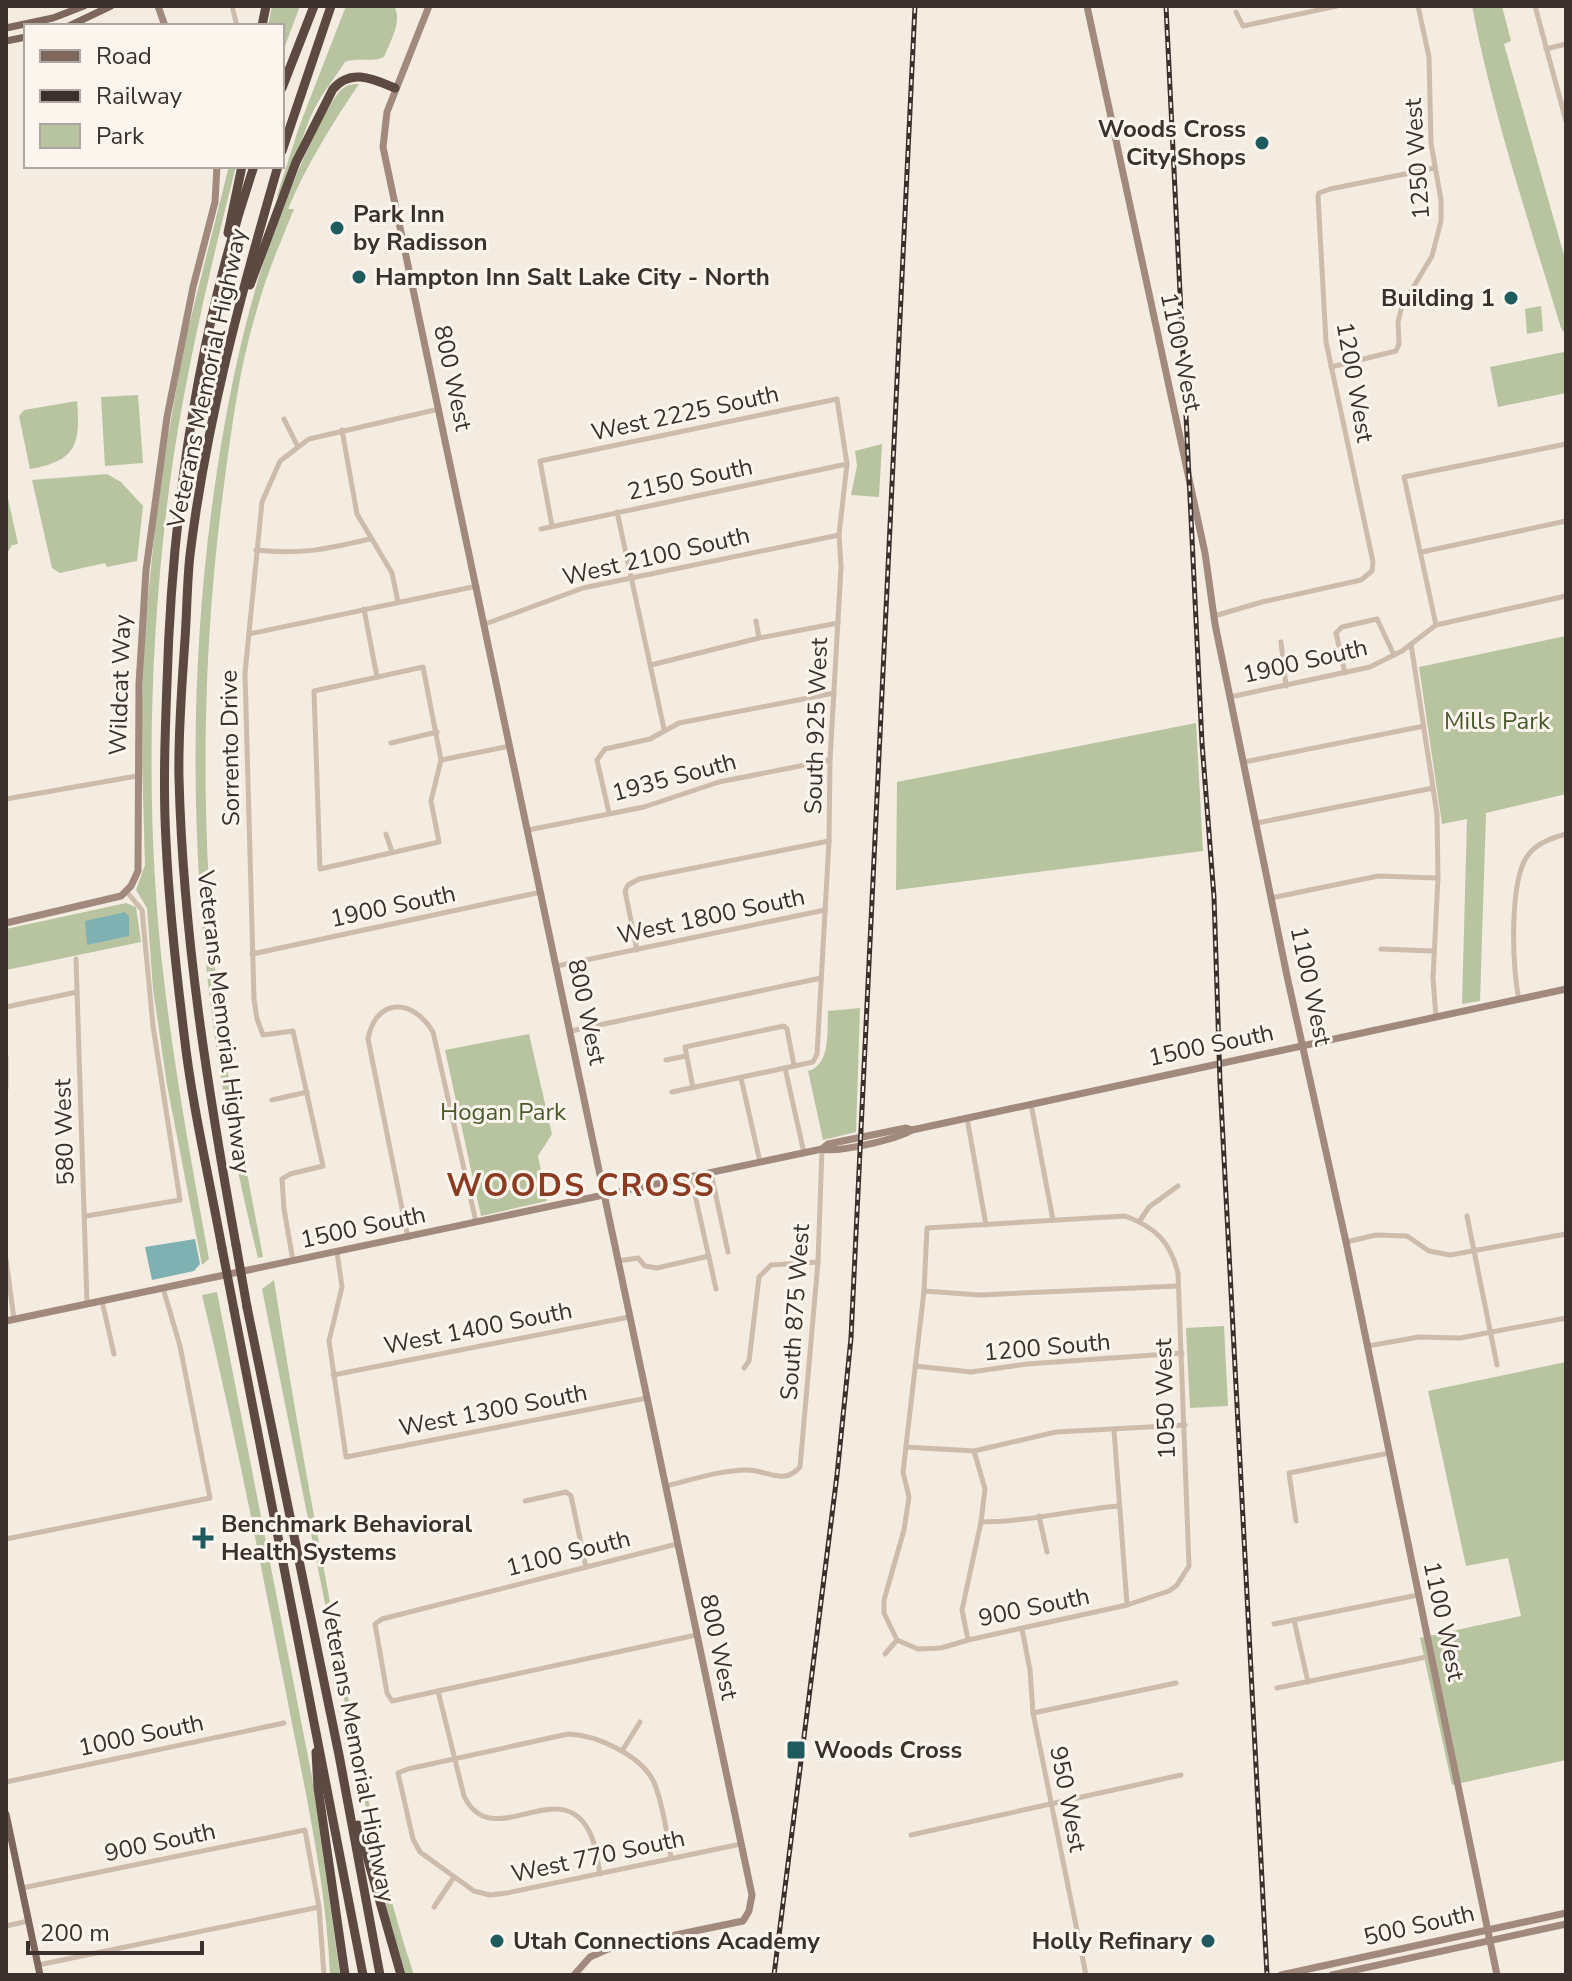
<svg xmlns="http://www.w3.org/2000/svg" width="1572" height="1981" viewBox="0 0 1572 1981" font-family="'Nunito Sans',sans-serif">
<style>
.green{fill:#b8c4a0}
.water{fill:#7fb0b2}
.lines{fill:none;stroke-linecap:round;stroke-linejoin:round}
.street{stroke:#cdbbac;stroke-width:5}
.secondary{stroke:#a18a7d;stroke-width:7}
.primary{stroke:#7d675c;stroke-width:7}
.highway{stroke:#5c4a42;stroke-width:9}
.rail-casing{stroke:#3b302b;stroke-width:5}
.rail{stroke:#fbf5ee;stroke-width:2;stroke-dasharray:6;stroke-linecap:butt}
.highway-bridge{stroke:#5c4a42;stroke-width:9}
.poi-dot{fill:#1f5a5e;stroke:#fbf5ee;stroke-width:3}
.labels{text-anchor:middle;stroke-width:6;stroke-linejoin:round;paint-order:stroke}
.poi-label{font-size:24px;font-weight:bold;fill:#3b302b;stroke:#fbf5ee;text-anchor:start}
.street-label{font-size:24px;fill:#3b302b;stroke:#fbf5ee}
.park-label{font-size:24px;fill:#4a5a2e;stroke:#fbf5ee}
.district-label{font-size:32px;font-weight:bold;letter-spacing:2px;fill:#8c3b22;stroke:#fbf5ee}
</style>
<rect width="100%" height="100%" fill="#f4ebe1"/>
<!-- green -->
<g class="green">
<polygon points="272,6 300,6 282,54 282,26 268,26"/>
<path d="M346,6H394C403,21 390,42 384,57C372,63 358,57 345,62C333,81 320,95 311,116C302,137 287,185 276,199L299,127Z"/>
<path d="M1472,6H1502L1511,41L1504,44L1566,262V335L1561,328C1529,222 1493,115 1472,6Z"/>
<path d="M359,84C332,124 307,164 288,209H294C281,241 267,273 258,306C240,363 232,425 224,485C201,656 200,826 218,998L215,1005L263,1257L258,1258C193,1000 177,729 218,464C233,367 256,266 296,176C304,158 329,100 342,89C347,85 352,84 359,84Z"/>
<path d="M229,166H236C211,265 187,366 172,467C149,631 144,815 164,980C175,1074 192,1166 209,1259L202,1265L167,1085L153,989L147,908L136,890L145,865L141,730L145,627L159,488L184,345Z"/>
<polygon points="1541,306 1543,331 1527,334 1525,309"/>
<polygon points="1564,352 1566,393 1498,407 1490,367"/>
<polygon points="138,395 143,463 105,466 101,397"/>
<path d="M77,401C81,446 75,461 30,469L19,416L24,410Z"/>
<polygon points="882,444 879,497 851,495 857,466 855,451"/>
<polygon points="107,474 121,482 143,506 137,561 107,567 105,563 60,573 52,568 32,480"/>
<polygon points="6,489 18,544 12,545 6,555"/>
<polygon points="1566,636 1566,794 1486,813 1480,1001 1462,1004 1467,819 1442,824 1419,667"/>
<polygon points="1196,723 1203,851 896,890 897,782"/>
<polygon points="126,903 136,907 141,942 6,970 6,929"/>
<path d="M860,1008L856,1132L823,1140L808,1071C831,1065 827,1031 828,1011Z"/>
<polygon points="529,1034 552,1134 538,1156 547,1201 481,1216 445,1050"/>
<path d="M274,1280C295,1416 320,1551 346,1686C365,1783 382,1881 414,1975H406L387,1913L262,1289Z"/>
<path d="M217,1292L312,1777L340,1975H330C326,1880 304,1786 286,1693C260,1560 234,1427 202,1295Z"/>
<polygon points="1224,1326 1228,1406 1190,1408 1186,1328"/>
<polygon points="1566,1362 1566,1760 1452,1785 1420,1638 1521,1616 1508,1558 1466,1566 1428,1391"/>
</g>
<!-- water -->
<g class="water">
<polygon points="125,912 129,917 129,936 87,945 85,921"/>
<polygon points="195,1239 200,1264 194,1271 152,1280 145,1247"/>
</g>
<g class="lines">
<!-- street -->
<g class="street">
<polyline points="232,6 237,26"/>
<polyline points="1535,6 1566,121"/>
<polyline points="1236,12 1243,26 1337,6"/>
<polyline points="1546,49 1566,44"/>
<polyline points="1331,367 1396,351 1399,344 1398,322 1402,306 1432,256 1441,221 1441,200 1431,143 1429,57 1418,6"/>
<polyline points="284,419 298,447"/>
<polyline points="342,430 357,514 392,573 398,602"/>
<polyline points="617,512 664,729"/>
<polyline points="552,526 540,461 837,399 847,464 839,535 841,567 830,760 829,841 817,1054 813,1062 672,1092"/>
<polyline points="541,529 847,464"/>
<path d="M256,550C301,555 327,549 370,539"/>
<polyline points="1422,552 1566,521"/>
<polyline points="364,609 377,677"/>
<polyline points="1214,616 1262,602 1361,580 1372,571 1373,562 1326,342 1318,196 1319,193 1330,189 1435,168"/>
<polyline points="756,621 759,638"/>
<polyline points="485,624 583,588 839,535"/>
<polyline points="1436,625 1404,477 1566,444"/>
<polyline points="249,634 477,586"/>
<polyline points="1281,642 1286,686"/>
<polyline points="1411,644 1437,814 1438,878 1433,978 1436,1017"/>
<polyline points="651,665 759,638 838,623"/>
<polygon points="423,667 441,760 431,801 439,842 320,869 314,691"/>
<polyline points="1345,673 1336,633 1342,627 1377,619 1394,655"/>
<polyline points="1230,697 1370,667 1402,651 1436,625 1566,596"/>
<polyline points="391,743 437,732"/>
<polyline points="441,760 510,746"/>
<polyline points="1244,762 1424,726"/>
<polyline points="6,799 137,776"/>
<polyline points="609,813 597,760 605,749 650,739 679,723 834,693"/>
<polyline points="1257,823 1433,788"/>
<polyline points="528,830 644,807 719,782 830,760"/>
<polyline points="386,834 392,852"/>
<polyline points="1271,898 1378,876 1438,878"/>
<polyline points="1381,949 1434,951"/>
<polyline points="637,950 625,891 628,885 639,879 829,841"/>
<polyline points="252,954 541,892"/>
<polyline points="76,959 87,1304"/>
<polyline points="557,966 825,910"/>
<path d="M1519,999C1512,969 1509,880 1528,855C1537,843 1552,838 1566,834"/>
<polyline points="6,1007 77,992"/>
<polyline points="571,1031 821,978"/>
<polyline points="6,1057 6,1088"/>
<polyline points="666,1060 686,1056"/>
<polyline points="785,1068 804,1153"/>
<polyline points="741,1078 760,1162"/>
<polyline points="693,1088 685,1047 784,1026 787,1029 794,1066"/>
<polyline points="272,1100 307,1092"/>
<polyline points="1031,1104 1053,1220"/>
<polyline points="967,1118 986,1225"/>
<polyline points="711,1173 728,1252"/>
<polyline points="691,1177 716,1289"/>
<polyline points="86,1216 180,1200 153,1026 142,910 127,892"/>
<path d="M1125,1216C1155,1227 1170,1241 1178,1273L1189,1566L1177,1585L1169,1591L1127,1605L968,1640L941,1648L918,1649L897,1640L884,1613V1600L904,1530L909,1497L903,1472L924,1291L927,1228Z"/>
<polyline points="1467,1216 1497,1365"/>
<polyline points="1139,1222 1149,1207 1178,1186"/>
<path d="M408,1238L368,1039C376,997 413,998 433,1032L476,1222"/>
<polyline points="1346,1242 1376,1235 1407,1236 1429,1251 1450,1255 1566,1234"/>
<polyline points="337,1252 342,1287 329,1341 346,1457 647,1398"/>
<polyline points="6,1259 14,1319"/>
<polyline points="293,1261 284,1209 282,1179 290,1174 323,1166 293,1031 263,1035 257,1019 254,999 245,673 262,502 280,461 309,439 439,409"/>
<polyline points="618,1261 638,1258 645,1266 657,1268 709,1256"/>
<polyline points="924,1291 980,1295 1178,1286"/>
<polyline points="102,1301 114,1354"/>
<polyline points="1368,1346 1419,1337 1460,1338 1566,1318"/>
<polyline points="915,1366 971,1372 1027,1364 1182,1353"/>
<polyline points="744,1368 749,1361 759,1277 771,1265 818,1262"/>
<polyline points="333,1375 629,1317"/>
<polyline points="1114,1430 1127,1605"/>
<polyline points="906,1447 974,1451 1056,1432 1185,1425"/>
<path d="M666,1486C691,1480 721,1470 747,1470C768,1470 783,1486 800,1467L818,1262L822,1149"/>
<polyline points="525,1501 566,1492 571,1496 586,1567"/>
<polyline points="1039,1516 1047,1552"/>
<polyline points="1296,1521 1289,1473 1389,1453"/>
<path d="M981,1522C1027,1522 1072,1510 1118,1506"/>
<polyline points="6,1539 210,1498 180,1346 163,1288"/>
<polyline points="677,1544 382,1619 375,1624 387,1693 392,1701 696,1635"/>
<polyline points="1294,1620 1308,1682"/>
<polyline points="1274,1624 1418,1595"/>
<polyline points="1022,1629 1030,1670 1033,1713 1086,1975"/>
<polyline points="968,1640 962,1610 981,1522 985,1489 974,1451"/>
<polyline points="885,1654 897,1640"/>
<polyline points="1277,1688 1431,1656"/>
<path d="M438,1691L464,1796C492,1855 559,1773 589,1831C596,1843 597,1860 600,1874"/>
<polyline points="1033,1713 1176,1683"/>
<polyline points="622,1751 640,1722"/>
<polyline points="6,1782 284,1723"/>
<polyline points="911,1835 1181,1775"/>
<path d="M671,1858C667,1835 664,1808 655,1785C644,1756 597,1735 568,1734L408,1769L398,1773L413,1839L420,1852L474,1891L490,1895L507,1893L741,1844"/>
<polyline points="22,1888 305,1830 319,1907 324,1975"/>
<polyline points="434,1907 454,1877"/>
<polyline points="6,1926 28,1921"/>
<polyline points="38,1965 319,1907"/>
</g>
<!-- secondary -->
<g class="secondary">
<polyline points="158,6 165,26"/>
<polyline points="429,6 387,112 383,147 752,1895 749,1911 743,1921 608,1949 590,1957 574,1975"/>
<polyline points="1087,6 1205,553 1215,624 1287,976 1346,1242 1497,1975"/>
<polyline points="6,923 121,896 131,886 138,871 139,684 146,570 167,417 193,287 215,202 217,166"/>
<polyline points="822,1149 828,1144 906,1128 912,1130"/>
<path d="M6,1321L822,1149C839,1153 897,1139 912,1130L1566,989"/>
<polyline points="1281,1975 1566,1913"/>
<polyline points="1332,1975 1566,1924"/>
</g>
<!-- primary -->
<g class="primary">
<polyline points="69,26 111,6"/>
<polyline points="6,28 53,18 84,6"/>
<polyline points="6,41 26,37"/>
<polyline points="6,1814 40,1975"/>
</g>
<!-- highway -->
<g class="highway">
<polyline points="262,26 266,6"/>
<polyline points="282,88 314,6"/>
<polyline points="282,151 331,6"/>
<polyline points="228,233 242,166"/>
<path d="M250,285L296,162L333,89C351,68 373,79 395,88"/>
<path d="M236,1245C208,1091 183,935 179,778C178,732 182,685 185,639C187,611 187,582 190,555C206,423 241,293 278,166"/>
<path d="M222,1248C209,1177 192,1105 184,1034C176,970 169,905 166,841C163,788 165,736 167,683C172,508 198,333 254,166"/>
<polyline points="247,1307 339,1755 380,1975"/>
<polyline points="234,1310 363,1975"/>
<polyline points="316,1752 318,1788 345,1975"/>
<polyline points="358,1825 401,1975"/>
</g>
<defs>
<g id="rail">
<polyline points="1166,6 1202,743 1214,897 1220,1082 1267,1975"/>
<polyline points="774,1975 837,1475 851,1338 915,6"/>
</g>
</defs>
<!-- rail casing -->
<use href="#rail" class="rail-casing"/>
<!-- rail -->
<use href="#rail" class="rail"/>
<!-- highway-bridge -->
<g class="highway-bridge">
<polyline points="236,1245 247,1307"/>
<polyline points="222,1248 234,1310"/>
</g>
</g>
<!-- markers -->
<g class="poi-dot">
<circle cx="1262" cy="143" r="8"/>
<circle cx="337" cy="228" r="8"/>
<circle cx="359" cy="277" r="8"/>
<circle cx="1511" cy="298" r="8"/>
<path d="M199 1526h8v8h8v8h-8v8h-8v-8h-8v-8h8z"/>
<rect x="786" y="1740" width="20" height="20" rx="4"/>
<circle cx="497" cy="1941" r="8"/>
<circle cx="1208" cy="1941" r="8"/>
</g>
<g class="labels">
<!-- poi labels -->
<g class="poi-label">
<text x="1246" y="137" text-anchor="end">Woods Cross<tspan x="1246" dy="28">City Shops</tspan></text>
<text x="353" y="222">Park Inn<tspan x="353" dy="28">by Radisson</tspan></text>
<text x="375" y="285">Hampton Inn Salt Lake City - North</text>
<text x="1495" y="306" text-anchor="end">Building 1</text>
<text x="221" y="1532">Benchmark Behavioral<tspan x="221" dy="28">Health Systems</tspan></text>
<text x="814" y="1758">Woods Cross</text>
<text x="513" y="1949">Utah Connections Academy</text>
<text x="1192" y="1949" text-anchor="end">Holly Refinary</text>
</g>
<!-- street labels -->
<g class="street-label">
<text transform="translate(1417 159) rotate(-94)" y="8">1250 West</text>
<text transform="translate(1181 352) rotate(78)" y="8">1100 West</text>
<text transform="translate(207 378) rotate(-78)" y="8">Veterans Memorial Highway</text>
<text transform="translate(453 378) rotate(78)" y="8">800 West</text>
<text transform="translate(1355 382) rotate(80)" y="8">1200 West</text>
<text transform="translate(685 413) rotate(-12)" y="8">West 2225 South</text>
<text transform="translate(690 479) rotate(-12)" y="8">2150 South</text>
<text transform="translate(656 556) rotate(-13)" y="8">West 2100 South</text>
<text transform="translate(1305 661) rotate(-13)" y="8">1900 South</text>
<text transform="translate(120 685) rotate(-88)" y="8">Wildcat Way</text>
<text transform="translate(816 726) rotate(-88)" y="8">South 925 West</text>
<text transform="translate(230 748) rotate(-91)" y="8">Sorrento Drive</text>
<text transform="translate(674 777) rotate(-15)" y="8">1935 South</text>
<text transform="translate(393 906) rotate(-12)" y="8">1900 South</text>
<text transform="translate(711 916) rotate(-12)" y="8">West 1800 South</text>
<text transform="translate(1311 986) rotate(78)" y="8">1100 West</text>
<text transform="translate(587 1012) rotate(78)" y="8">800 West</text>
<text transform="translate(224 1022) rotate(83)" y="8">Veterans Memorial Highway</text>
<text transform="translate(1211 1045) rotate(-12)" y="8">1500 South</text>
<text transform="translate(64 1132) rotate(-92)" y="8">580 West</text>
<text transform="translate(363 1227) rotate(-12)" y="8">1500 South</text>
<text transform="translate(795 1312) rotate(-86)" y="8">South 875 West</text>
<text transform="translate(478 1328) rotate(-11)" y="8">West 1400 South</text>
<text transform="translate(1047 1347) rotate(-5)" y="8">1200 South</text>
<text transform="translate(1165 1399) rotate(-92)" y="8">1050 West</text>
<text transform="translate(493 1410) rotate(-11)" y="8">West 1300 South</text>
<text transform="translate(568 1553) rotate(-14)" y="8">1100 South</text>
<text transform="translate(1034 1607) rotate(-12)" y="8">900 South</text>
<text transform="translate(1444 1621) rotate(78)" y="8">1100 West</text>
<text transform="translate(719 1647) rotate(78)" y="8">800 West</text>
<text transform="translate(141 1735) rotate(-12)" y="8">1000 South</text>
<text transform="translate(358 1752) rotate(79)" y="8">Veterans Memorial Highway</text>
<text transform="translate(1068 1799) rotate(79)" y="8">950 West</text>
<text transform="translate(160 1842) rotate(-12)" y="8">900 South</text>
<text transform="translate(598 1856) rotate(-12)" y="8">West 770 South</text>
<text transform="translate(1419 1925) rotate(-13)" y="8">500 South</text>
</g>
<!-- park labels -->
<g class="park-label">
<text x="1497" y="729">Mills Park</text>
<text x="503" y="1120">Hogan Park</text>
</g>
<!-- district labels -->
<g class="district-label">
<text x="581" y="1196">WOODS CROSS</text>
</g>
</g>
<!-- border -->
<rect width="1572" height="1981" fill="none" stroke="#3b302b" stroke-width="16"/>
<!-- legend -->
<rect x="24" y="24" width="260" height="144" fill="#fbf5ee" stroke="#aea6a0" stroke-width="2"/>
<rect x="40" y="50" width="40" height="12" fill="#7d675c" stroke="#aea6a0" stroke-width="2"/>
<text x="96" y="64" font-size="24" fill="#3b302b">Road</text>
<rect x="40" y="90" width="40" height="12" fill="#3b302b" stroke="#aea6a0" stroke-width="2"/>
<text x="96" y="104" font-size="24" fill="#3b302b">Railway</text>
<rect x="40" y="124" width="40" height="24" fill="#b8c4a0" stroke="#aea6a0" stroke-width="2"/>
<text x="96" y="144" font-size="24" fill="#3b302b">Park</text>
<!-- scale -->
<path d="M28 1941v12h174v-12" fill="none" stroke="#3b302b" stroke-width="4"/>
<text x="40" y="1941" font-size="24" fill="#3b302b" stroke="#fbf5ee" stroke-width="6" paint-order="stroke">200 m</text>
</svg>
